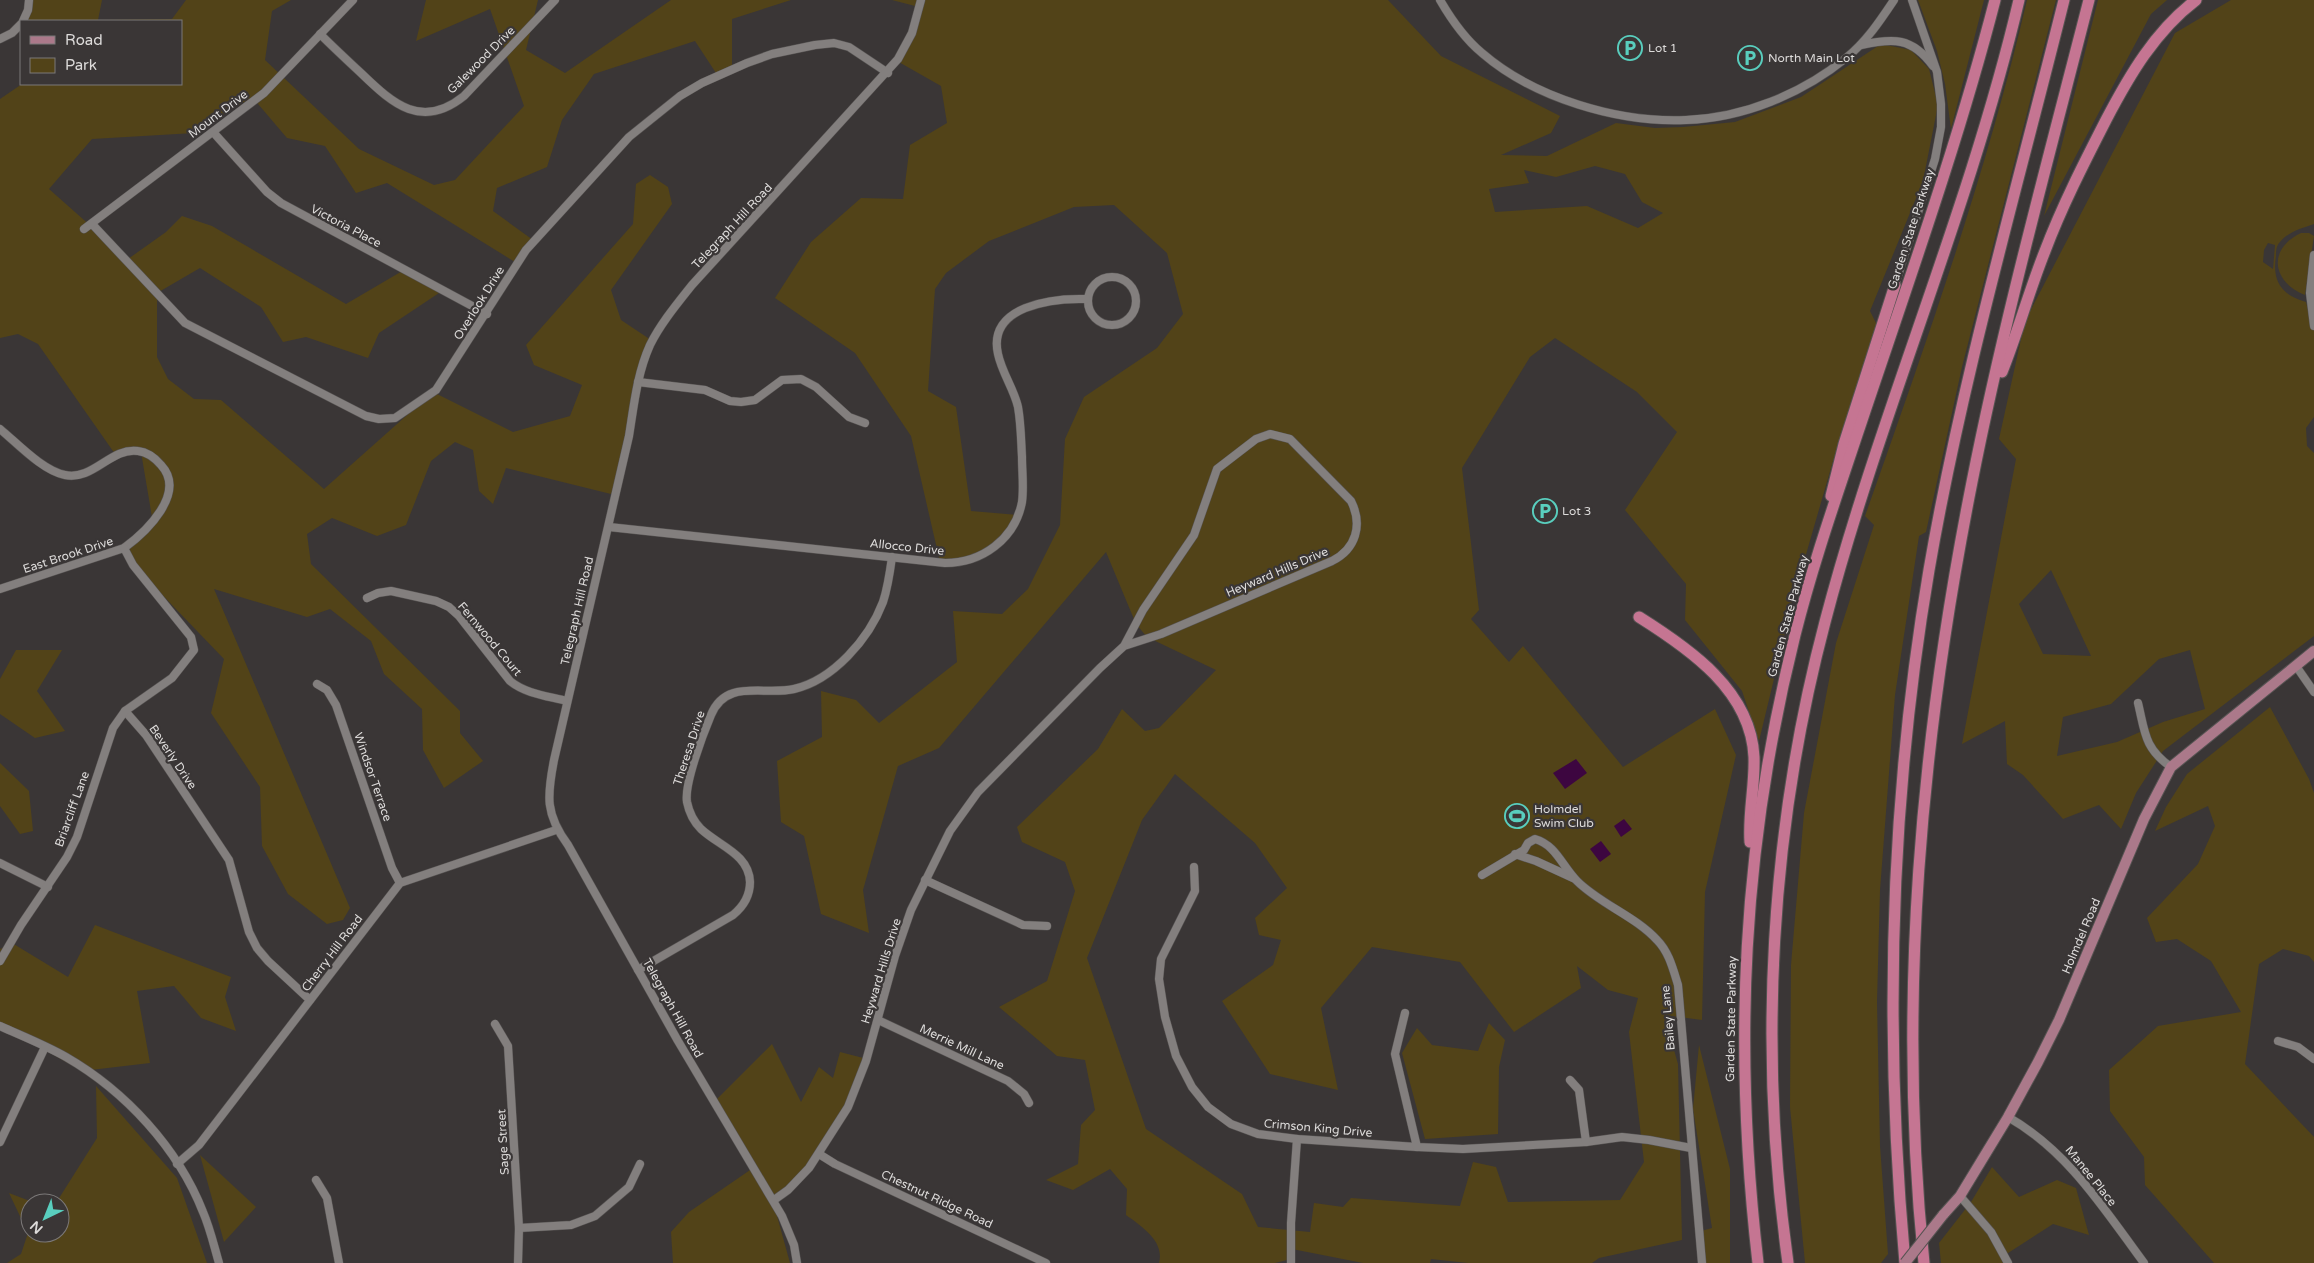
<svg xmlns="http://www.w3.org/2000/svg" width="2314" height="1263" viewBox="0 0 2314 1263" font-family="'Varela Round',sans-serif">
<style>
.green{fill:#524318;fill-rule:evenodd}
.water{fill:#3d0640}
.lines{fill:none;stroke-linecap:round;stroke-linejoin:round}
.minor-casing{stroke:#565352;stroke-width:9}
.major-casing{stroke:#565352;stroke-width:12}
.highway-casing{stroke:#565352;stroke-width:13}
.minor{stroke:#837f7e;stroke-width:8}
.major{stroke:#ab798a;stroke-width:10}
.highway{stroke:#c57592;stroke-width:11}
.major-bridge-casing{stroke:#565352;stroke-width:12;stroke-linecap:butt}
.major-bridge{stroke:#ab798a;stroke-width:10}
.labels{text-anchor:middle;stroke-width:4.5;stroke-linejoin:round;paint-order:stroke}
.poi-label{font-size:12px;fill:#dddbda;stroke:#3a3636;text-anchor:start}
.street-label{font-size:12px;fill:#dddbda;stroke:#3a3636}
</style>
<rect width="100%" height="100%" fill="#3a3636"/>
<!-- green -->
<g class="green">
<polygon points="32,0 102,0 98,20 172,19 186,0 291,0 272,11 265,60 359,149 434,185 455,180 524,106 490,9 416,41 426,0 538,0 526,50 565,73 671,0 791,0 732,19 732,67 716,73 695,41 594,74 562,120 547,167 497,188 493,211 533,240 515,262 387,183 356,193 325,146 287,138 252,97 194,133 92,139 49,189 128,259 166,232 182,216 212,226 346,304 404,270 439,293 379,333 368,358 306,337 283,342 261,307 200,268 157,293 157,357 168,379 194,399 221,400 324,489 433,392 513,432 570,416 582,385 534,365 526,345 633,224 636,184 650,175 668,187 672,204 611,290 621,320 651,340 619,496 506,468 493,504 479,491 473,450 455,442 431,461 406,525 377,536 332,518 307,534 311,564 460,711 460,733 483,761 444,788 423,750 422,709 384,674 371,641 330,609 307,617 214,589 350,908 343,920 327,924 288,894 262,846 260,787 211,713 224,659 122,553 152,517 141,452 115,454 38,344 18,334 0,338 0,99 22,84 181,84 181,21 23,21"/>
<path d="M892,0H1388L1441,56L1560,116L1551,133L1501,155L1547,156L1616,123L1655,128L1683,127L1735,122L1801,97L1881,44L1911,50L1929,69L1938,105L1923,181L1870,311L1877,325L1833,461L1794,596L1759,741L1742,691L1685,620L1686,584L1625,510L1677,432L1637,392L1555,338L1530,357L1462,468L1479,610L1471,619L1509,662L1523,646L1623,767L1715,709L1736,755L1705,892L1702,1020L1664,1015L1678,1064L1682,1240L1599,1258L1592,1263H1468L1431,1259L1430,1263H1363L1292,1249L1291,1259L1275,1263H1159C1165,1241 1141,1226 1126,1215L1127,1189L1110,1169L1073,1190L1046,1180L1078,1164L1081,1125L1095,1110L1085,1060L1057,1056L999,1007L1047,981L1075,891L1065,862L1022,842L1017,827L1098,749L1122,709L1145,731L1159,728L1216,670L1147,637L1136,624L1106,552L939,748L898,766L863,890L869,933L821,914L804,836L781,822L777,761L822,737L821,691L856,700L879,723L957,662L953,611L1002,614L1028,589L1060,525L1065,439L1084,397L1157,348L1183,314L1167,253L1114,205L1074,207L989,241L946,273L935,289L928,391L956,407L971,511L1018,515L985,555L940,562L911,436L855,353L775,298L811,242L861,198L903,199L910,145L947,123L941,86L897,61L919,7ZM1595,166L1625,174L1642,202L1663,213L1638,228L1587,206L1495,212L1489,189L1529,183L1524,170L1556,177ZM1175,774L1255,843L1287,888L1255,918L1259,935L1281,940L1273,965L1222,1001L1270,1074L1338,1090L1321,1008L1372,947L1460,962L1514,1032L1581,988L1577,966L1608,990L1638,998L1629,1032L1644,1162L1620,1200L1508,1202L1496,1167L1473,1162L1460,1206L1351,1198L1343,1207L1314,1203L1310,1232L1258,1227L1242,1194L1146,1129L1087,958L1142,820Z"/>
<polygon points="1918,0 1984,0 1951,129 1945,84 1937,51"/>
<path d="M2027,0H2056L1962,367L1926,532L1919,536L1895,695L1880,890L1877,1002L1880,1146L1888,1254L1881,1263H1805L1790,1107L1791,965L1804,813L1836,643L1874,525L1865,516C1925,346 1986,176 2027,0Z"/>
<polygon points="2098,0 2167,0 2151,14 2044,216"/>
<path d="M2231,0H2314V224C2302,228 2288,232 2280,242C2276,246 2276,251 2276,256C2272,281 2281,295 2306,302L2309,314L2314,311V417L2306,428L2307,446L2314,453V636L2163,751L2136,793L2121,829L2099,805L2063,819L2023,775L2007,764L2005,721L1962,744L2016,459L1999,439L2025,321L2175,33ZM2268,243L2275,245L2273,269L2263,262L2264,250ZM2051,570L2091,656L2043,654L2019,604ZM2190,650L2205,709L2163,722L2117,742L2057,756L2063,717L2111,704L2159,659Z"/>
<path d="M2301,233H2309L2314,236L2305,295C2272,282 2267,249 2301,233Z"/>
<polygon points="16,650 62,650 37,691 65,731 35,738 0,714 0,679"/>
<polygon points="2270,707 2309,779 2314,793 2314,962 2309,956 2283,949 2259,964 2245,1064 2314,1137 2314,1263 2214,1263 2145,1185 2144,1157 2110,1111 2109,1070 2158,1026 2241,1012 2211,961 2177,939 2156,942 2147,918 2198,864 2215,826 2208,806 2155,831 2166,807 2187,774"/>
<polygon points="0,763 29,791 33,831 20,834 0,806"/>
<polygon points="95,925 231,977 225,997 236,1031 201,1018 174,986 137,991 150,1063 82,1071 0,1025 0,949 12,943 68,977"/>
<polygon points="1489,1023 1505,1040 1499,1067 1498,1134 1425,1139 1402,1053 1417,1028 1432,1045 1478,1051"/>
<polygon points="772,1044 801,1102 819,1067 833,1078 840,1052 867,1059 832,1138 774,1205 790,1263 673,1263 671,1232 689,1212 753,1168 713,1103"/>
<polygon points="1699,1045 1730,1169 1730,1263 1704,1263 1701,1231 1712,1228 1693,1109"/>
<polygon points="96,1086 177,1178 207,1263 7,1263 21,1254 28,1233 9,1193 35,1203 30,1203 30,1233 60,1233 60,1203 56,1203 97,1138"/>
<polygon points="200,1155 256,1207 224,1242"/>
<polygon points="1992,1167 2019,1197 2057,1180 2076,1188 2089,1235 2053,1224 2005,1255 2008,1263 1941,1263 1939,1243 1971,1202"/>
</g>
<!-- water -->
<g class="water">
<polygon points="1576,759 1587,773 1565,789 1553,773"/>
<polygon points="1624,819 1632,829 1621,837 1614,826"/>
<polygon points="1601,841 1611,854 1600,862 1590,849"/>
</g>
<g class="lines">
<defs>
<g id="minor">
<path d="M1440,0C1451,19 1465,39 1482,53C1534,98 1618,123 1686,120C1743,118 1802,94 1846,58C1866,42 1880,21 1894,0"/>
<polyline points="23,21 28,10 29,0"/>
<path d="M320,34C334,48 348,61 362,74C393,104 422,130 464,96L555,0"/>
<polyline points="0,39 12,33 21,24"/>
<path d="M1861,45C1893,38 1912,37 1933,66"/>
<polyline points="213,132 267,192 281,203 487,314"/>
<polyline points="92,224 185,323 366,416 379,419 395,418 436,390 526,250 629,137 680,96 702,83 747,63 772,54 815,45 834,43 849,47 888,73"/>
<polyline points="84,229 264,93 353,0"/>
<polyline points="2314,255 2310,293 2314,326"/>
<circle cx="1112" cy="301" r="24"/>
<polyline points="1895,285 1935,159 1941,127 1941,104 1937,72 1912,0"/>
<polyline points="638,382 705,390 730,401 741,402 755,400 782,380 801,379 816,387 849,417 865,423"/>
<path d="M0,429C17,443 43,471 65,475C93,481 111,447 138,451C147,452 155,458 161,465C187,493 146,532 124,548L0,589"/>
<path d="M609,527L945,563C982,563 1015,539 1022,502C1024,487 1022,472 1022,457C1021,440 1021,424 1018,407C1014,389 1002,373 998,354C987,306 1052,298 1086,299"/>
<path d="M367,598L378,593L391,591L436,601L449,607L459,616L510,681C526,694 548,696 567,701"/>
<polyline points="2296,666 2314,692"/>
<polyline points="317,684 327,690 336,705 392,868 400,883"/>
<path d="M2138,703C2145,732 2144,748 2171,767"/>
<polyline points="125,711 146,735 229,860 249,932 257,948 268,961 310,1000"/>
<polyline points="1515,854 1536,861 1573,878"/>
<polyline points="0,863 48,887"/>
<polyline points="1194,867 1195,891 1161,959 1159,979 1165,1017 1176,1056 1192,1087 1208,1107 1231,1124 1258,1134 1297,1139 1417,1147 1463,1149 1586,1142 1622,1137 1649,1140 1691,1148"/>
<path d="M1482,875L1524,850L1528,843L1535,839C1556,845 1562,866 1577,881C1600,904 1635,916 1657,940C1669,952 1673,969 1678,985L1702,1263"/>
<polyline points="925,880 1023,925 1047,926"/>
<polyline points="0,961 21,925 67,857 77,837 113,728 125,711 172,678 194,650 191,637 133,565 124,548"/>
<path d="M638,970L733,915C744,906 750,896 750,882C749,854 719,846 701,829C694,822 689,812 687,802C684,784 703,734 711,715C726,678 764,696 794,689C833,680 869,639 883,602C888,587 890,572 892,557"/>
<polyline points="1405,1013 1395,1054 1417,1147"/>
<polyline points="878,1020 1008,1081 1024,1094 1029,1103"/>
<polyline points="495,1024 508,1046 519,1228 518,1263"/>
<path d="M0,1026C22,1036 45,1045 66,1057C125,1091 178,1148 203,1212C210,1228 214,1246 219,1263"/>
<polyline points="2278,1041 2298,1047 2314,1059"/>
<polyline points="1570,1080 1579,1090 1586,1142"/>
<path d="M2008,1117C2068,1151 2104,1209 2144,1263"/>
<polyline points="0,1142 45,1047"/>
<polyline points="819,1154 835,1164 1046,1263"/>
<polyline points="177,1164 199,1145 400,883 556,830"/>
<polyline points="316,1180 327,1198 339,1263"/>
<polyline points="1960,1196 1991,1232 2008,1263"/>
<path d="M774,1200L788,1190L809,1168L848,1107L866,1061L895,956L911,910L950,831L978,792L1100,668L1124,646L1161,634L1332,561C1356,549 1363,525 1351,501L1290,439L1270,434L1256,439L1217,469L1194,535L1143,610L1124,646"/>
<polyline points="519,1228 571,1225 595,1216 629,1187 640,1164"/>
<path d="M797,1263L794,1245L782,1216L678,1041L568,845C545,814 547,796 554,760L629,436C634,405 637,374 650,345C661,323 677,304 692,285L898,59L912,33L921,0"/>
<polyline points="1291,1263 1291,1223 1297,1139"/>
</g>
<polyline id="major" points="1943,1215 1960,1196 2008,1117 2038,1062 2059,1020 2144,819 2171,767 2314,651"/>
<g id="highway">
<path d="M2002,372C2018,332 2029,291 2045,251C2062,206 2084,163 2106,120C2129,76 2155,31 2196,0"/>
<polyline points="1831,496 1844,444 1895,285"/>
<path d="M1639,617C1690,649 1751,691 1754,757C1755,786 1748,813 1750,842"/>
<path d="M1758,1263C1733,1047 1742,846 1795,635C1812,567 1835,501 1857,435C1905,291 1957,147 1995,0"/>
<path d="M1788,1263C1758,1050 1770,830 1825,622C1880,412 1969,212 2019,0"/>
<path d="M1905,1263C1884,1032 1890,799 1929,570C1962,378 2017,189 2064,0"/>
<path d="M1924,1263C1897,1001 1921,739 1972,482C2004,320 2048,160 2089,0"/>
</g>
</defs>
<!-- minor casing -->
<use href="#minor" class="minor-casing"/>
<!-- major casing -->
<use href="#major" class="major-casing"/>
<!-- highway casing -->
<use href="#highway" class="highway-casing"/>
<!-- minor -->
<use href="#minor" class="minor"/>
<!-- major -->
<use href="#major" class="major"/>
<!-- highway -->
<use href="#highway" class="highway"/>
<defs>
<polyline id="major-bridge" points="1905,1263 1943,1215"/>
</defs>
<!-- major-bridge casing -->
<use href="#major-bridge" class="major-bridge-casing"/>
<!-- major-bridge -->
<use href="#major-bridge" class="major-bridge"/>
</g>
<!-- icons -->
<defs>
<symbol id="parking-ring" viewBox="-11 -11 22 22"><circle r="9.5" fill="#3a3636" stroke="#59cebe" stroke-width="1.5"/><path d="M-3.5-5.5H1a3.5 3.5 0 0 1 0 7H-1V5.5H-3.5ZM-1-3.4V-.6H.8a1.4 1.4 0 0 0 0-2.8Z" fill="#59cebe"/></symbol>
<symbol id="stadium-ring" viewBox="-11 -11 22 22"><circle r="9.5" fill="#3a3636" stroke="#59cebe" stroke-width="1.5"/><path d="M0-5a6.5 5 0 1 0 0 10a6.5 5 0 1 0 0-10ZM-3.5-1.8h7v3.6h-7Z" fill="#59cebe"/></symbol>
</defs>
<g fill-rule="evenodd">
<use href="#parking-ring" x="1616" y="34" width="28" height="28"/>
<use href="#parking-ring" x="1736" y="44" width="28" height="28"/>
<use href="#parking-ring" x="1531" y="497" width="28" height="28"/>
<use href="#stadium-ring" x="1503" y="802" width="28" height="28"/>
</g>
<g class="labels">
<!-- poi labels -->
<g class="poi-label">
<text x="1648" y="52">Lot 1</text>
<text x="1768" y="62">North Main Lot</text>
<text x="1562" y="515">Lot 3</text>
<text x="1534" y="813">Holmdel<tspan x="1534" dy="14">Swim Club</tspan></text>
</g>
<!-- street labels -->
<g class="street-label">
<text transform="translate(481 60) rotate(-45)" y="4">Galewood Drive</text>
<text transform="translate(218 114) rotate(-37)" y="4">Mount Drive</text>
<text transform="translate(346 226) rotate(28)" y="4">Victoria Place</text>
<text transform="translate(732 226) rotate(-47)" y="4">Telegraph Hill Road</text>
<text transform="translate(1911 229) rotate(-72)" y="4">Garden State Parkway</text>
<text transform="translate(479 303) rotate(-58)" y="4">Overlook Drive</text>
<text transform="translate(907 547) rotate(6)" y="4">Allocco Drive</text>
<text transform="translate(68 555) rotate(-18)" y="4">East Brook Drive</text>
<text transform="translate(1277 572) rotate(-23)" y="4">Heyward Hills Drive</text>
<text transform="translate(577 611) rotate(-77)" y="4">Telegraph Hill Road</text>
<text transform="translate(1788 616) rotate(-75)" y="4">Garden State Parkway</text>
<text transform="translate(490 639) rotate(50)" y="4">Fernwood Court</text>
<text transform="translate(689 748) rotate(-72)" y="4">Theresa Drive</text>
<text transform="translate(173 757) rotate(56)" y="4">Beverly Drive</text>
<text transform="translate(373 777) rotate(71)" y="4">Windsor Terrace</text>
<text transform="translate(72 809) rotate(-70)" y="4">Briarcliff Lane</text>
<text transform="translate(2081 936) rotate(-67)" y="4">Holmdel Road</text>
<text transform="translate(332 953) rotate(-53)" y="4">Cherry Hill Road</text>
<text transform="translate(881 971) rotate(-73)" y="4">Heyward Hills Drive</text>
<text transform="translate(673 1008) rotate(61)" y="4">Telegraph Hill Road</text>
<text transform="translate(1668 1018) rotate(-95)" y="4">Bailey Lane</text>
<text transform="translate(1731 1019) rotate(-89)" y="4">Garden State Parkway</text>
<text transform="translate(962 1047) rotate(25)" y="4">Merrie Mill Lane</text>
<text transform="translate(1318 1128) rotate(5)" y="4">Crimson King Drive</text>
<text transform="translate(503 1142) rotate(-93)" y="4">Sage Street</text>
<text transform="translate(2091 1176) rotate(51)" y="4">Manee Place</text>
<text transform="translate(937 1199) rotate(25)" y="4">Chestnut Ridge Road</text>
</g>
</g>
<!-- legend -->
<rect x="20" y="20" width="162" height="65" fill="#3a3636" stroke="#7b7878"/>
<rect x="30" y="36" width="25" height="8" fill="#ab798a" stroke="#7b7878"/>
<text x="65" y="45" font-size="15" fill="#dddbda">Road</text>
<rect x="30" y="58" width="25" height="15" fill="#524318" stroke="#7b7878"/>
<text x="65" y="70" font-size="15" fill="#dddbda">Park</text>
<!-- north arrow -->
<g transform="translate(45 1218) rotate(223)"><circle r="24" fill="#3a3636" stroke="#7b7878"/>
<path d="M0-4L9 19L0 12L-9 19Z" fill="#59cebe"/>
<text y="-8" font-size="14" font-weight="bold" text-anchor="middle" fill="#dddbda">N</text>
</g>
</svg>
